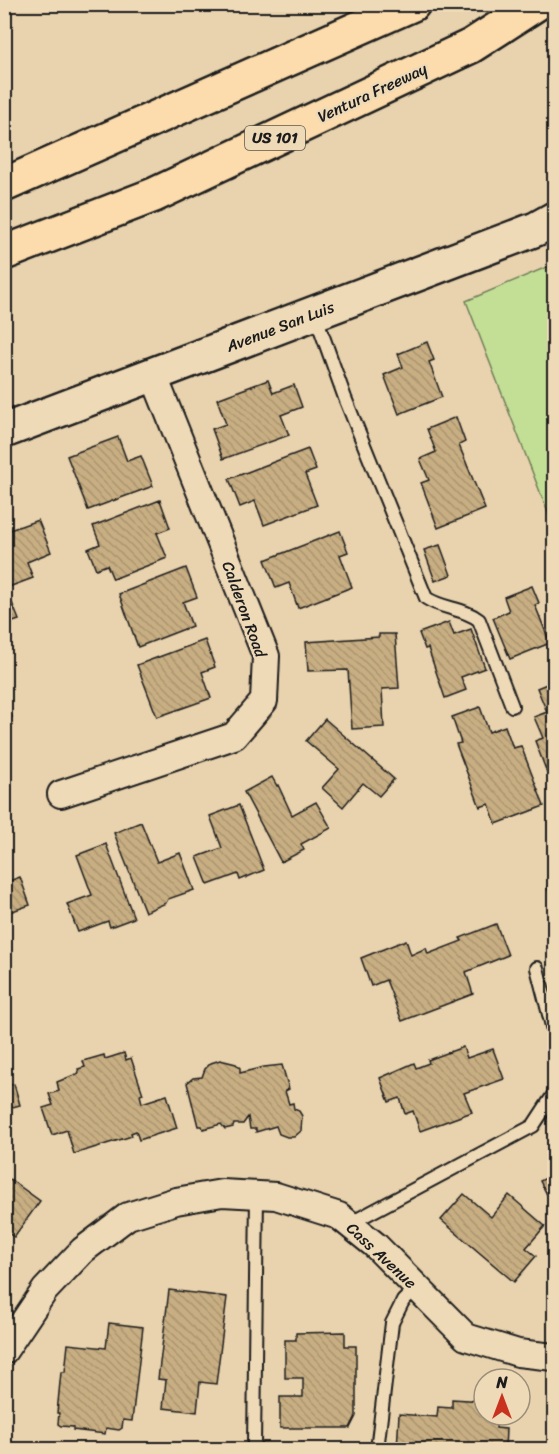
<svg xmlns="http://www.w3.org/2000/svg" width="559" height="1454" viewBox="0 0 559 1454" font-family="Sriracha,sans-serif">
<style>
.grass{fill:#c3df96;stroke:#707e59;stroke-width:1.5}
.building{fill:url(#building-back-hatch);stroke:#1c1c1c;stroke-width:1.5}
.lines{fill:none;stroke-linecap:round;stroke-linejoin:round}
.lane-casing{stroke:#1c1c1c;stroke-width:16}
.street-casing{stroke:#1c1c1c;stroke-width:30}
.secondary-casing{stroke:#1c1c1c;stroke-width:38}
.highway-casing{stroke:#1c1c1c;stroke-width:38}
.lane{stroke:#efdab8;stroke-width:12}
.street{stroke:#efdab8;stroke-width:26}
.secondary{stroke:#efdab8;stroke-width:33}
.highway{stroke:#fcdcac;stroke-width:33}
.labels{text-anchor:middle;stroke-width:5;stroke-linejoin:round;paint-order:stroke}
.shield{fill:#efdab8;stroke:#5b554b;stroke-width:1.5}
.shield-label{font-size:15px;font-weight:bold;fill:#1c1c1c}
.street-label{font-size:16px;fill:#1c1c1c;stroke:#efdab8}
</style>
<defs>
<pattern id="building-back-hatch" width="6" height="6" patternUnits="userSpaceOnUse" patternTransform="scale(1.5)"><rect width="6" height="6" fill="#c8ae82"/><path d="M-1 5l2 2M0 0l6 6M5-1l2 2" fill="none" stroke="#ab9570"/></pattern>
</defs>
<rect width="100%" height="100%" fill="#e9d3ae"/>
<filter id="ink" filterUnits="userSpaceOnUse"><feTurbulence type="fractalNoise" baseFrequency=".0167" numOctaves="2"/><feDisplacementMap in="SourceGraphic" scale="12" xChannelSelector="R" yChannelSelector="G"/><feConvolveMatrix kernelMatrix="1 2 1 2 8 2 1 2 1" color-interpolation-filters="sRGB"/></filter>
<g filter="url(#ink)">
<!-- grass -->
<polygon class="grass" points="554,264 554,528 466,301"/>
<!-- building -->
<g class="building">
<polygon points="427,342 434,360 429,362 442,397 399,414 384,375 403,367 398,354"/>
<polygon points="268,380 273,393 294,385 302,407 281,415 289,435 223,459 212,429 226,424 217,399"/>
<polygon points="456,417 465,442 459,445 485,509 438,528 421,483 429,480 420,459 436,452 427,429"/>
<polygon points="118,437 127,461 141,456 153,486 88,510 67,456"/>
<polygon points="308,449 316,470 305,474 317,505 264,525 255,501 240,507 229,479"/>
<polygon points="160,500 170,528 157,533 167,558 113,579 107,565 96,569 88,549 100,544 93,526"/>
<polygon points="38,520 51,552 27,562 33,578 6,588 19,620 4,625 4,532"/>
<polygon points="340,531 348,552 340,555 352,587 298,608 289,583 276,588 265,560"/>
<polygon points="440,545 451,575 435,581 424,550"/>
<polygon points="186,568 197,597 183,602 192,626 138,647 119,594"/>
<polygon points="532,586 539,603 535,605 550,643 510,659 493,618 509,611 504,597"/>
<polygon points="449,622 454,635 471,629 485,668 461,677 466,690 445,698 428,648 425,649 419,633"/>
<polygon points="379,634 395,634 399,688 382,689 384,727 352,729 348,670 308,671 306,642 379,637"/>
<polygon points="205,640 215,667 202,672 211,698 157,717 137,665"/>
<polygon points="554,681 554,791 535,741 543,738 534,717 547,712 537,688"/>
<polygon points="4,696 12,717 4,722"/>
<polygon points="480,707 489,732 505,726 513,748 521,746 544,806 496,824 489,804 480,807 456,744 461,743 452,717"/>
<polygon points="325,719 394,779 379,796 363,783 343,807 322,788 339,769 306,741"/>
<polygon points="272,777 277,786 278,785 292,815 316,802 331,828 301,844 304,850 281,862 244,792"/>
<polygon points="239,805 264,870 240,880 238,874 208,885 197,857 222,848 210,816"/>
<polygon points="141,822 157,862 180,853 194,890 168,899 166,903 145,912 114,833"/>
<polygon points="106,844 134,918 110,927 108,921 78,932 67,904 92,895 77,855"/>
<polygon points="20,877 30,905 4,914 4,883"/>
<polygon points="554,884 554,904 547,887"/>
<polygon points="496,924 508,955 466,972 473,994 402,1021 386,980 371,986 361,958 406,940 411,955 426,948 428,954 462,941 460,938"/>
<polygon points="463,1047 467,1058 493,1049 504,1079 464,1093 472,1112 420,1131 413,1111 405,1114 400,1098 389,1102 380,1078 414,1063 416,1068 429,1063 428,1060"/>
<polygon points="124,1053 126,1060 131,1058 143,1094 140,1095 142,1103 167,1095 177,1128 139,1140 136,1131 131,1133 132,1136 74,1154 67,1130 52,1135 43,1108 53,1105 49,1094 59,1091 57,1082 79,1073 78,1069 85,1067 83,1061 104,1055 105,1059"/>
<polygon points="220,1060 236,1064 240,1068 240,1073 264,1067 282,1065 289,1089 285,1091 289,1104 293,1103 294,1109 299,1111 302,1116 301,1131 294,1137 287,1137 279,1134 276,1126 256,1132 256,1129 250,1129 248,1117 243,1124 234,1124 233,1127 225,1129 221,1124 203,1129 202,1126 198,1126 187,1083 193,1078 202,1077 205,1069 211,1063"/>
<polygon points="14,1084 20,1105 5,1109 7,1114 4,1115 4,1086"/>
<polygon points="554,1174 554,1208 540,1181"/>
<polygon points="4,1175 40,1201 14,1237 4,1230"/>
<polygon points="464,1194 491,1217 509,1195 545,1226 526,1248 536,1256 514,1282 441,1220"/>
<polygon points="169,1290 227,1297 216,1384 200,1382 197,1412 163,1408 166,1380 158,1379"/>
<polygon points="109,1323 143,1327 132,1421 123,1420 122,1428 119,1430 106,1428 105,1434 73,1430 73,1427 61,1426 58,1424 59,1413 57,1413 61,1372 65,1372 68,1344 106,1348"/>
<polygon points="345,1332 345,1346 356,1346 356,1416 350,1428 280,1428 280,1397 303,1397 303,1378 285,1378 285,1340 296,1340 296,1333"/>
<polygon points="452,1399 484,1401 484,1415 497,1415 496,1428 506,1429 505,1450 397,1450 399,1414 437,1417 438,1407 452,1408"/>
</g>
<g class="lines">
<defs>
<g id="lane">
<path d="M315,314L345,398L426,598C442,609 464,608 479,620L512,706"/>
<polyline points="537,968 554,1034"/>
<polyline points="349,1224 533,1126 554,1094"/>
<polyline points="254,1445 257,1195"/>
<polyline points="377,1450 392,1323 403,1301 417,1287"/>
</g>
<g id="street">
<polyline points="61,794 234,736 264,701 266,656 153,374"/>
<polyline points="4,1351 45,1290 83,1250 128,1216 176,1201 222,1193 276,1196 339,1216 375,1245 466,1337 518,1353 554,1357"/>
</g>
<polyline id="secondary" points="4,431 536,229 554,219"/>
<g id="highway">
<polyline points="4,185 413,4"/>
<polyline points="4,253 154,195 471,46 536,4"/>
</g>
</defs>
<!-- lane casing -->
<use href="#lane" class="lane-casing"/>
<!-- street casing -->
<use href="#street" class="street-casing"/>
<!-- secondary casing -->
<use href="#secondary" class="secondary-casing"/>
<!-- highway casing -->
<use href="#highway" class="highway-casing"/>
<!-- lane -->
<use href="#lane" class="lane"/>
<!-- street -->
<use href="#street" class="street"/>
<!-- secondary -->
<use href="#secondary" class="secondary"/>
<!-- highway -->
<use href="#highway" class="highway"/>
</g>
</g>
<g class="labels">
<!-- shield labels -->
<rect class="shield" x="245" y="126" width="60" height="24" rx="4.5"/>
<g class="shield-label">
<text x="275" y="143">US 101</text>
</g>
<!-- street labels -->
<g class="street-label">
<text transform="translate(372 92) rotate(-25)" y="6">Ventura Freeway</text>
<text transform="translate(280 326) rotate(-21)" y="6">Avenue San Luis</text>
<text transform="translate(245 609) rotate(70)" y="6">Calderon Road</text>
<text transform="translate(382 1255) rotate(43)" y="6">Cass Avenue</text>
</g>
</g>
<!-- margin -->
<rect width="559" height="1454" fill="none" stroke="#efdab8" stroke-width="24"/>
<rect x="12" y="12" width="535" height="1430" fill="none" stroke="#1c1c1c" stroke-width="2" filter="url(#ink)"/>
<!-- north arrow -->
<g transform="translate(502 1397)"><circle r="28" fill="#efdab8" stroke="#9b8e7a" stroke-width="1.5"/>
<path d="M0-4.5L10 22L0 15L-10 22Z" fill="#c8321e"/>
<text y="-9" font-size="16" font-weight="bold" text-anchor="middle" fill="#1c1c1c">N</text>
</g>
</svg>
